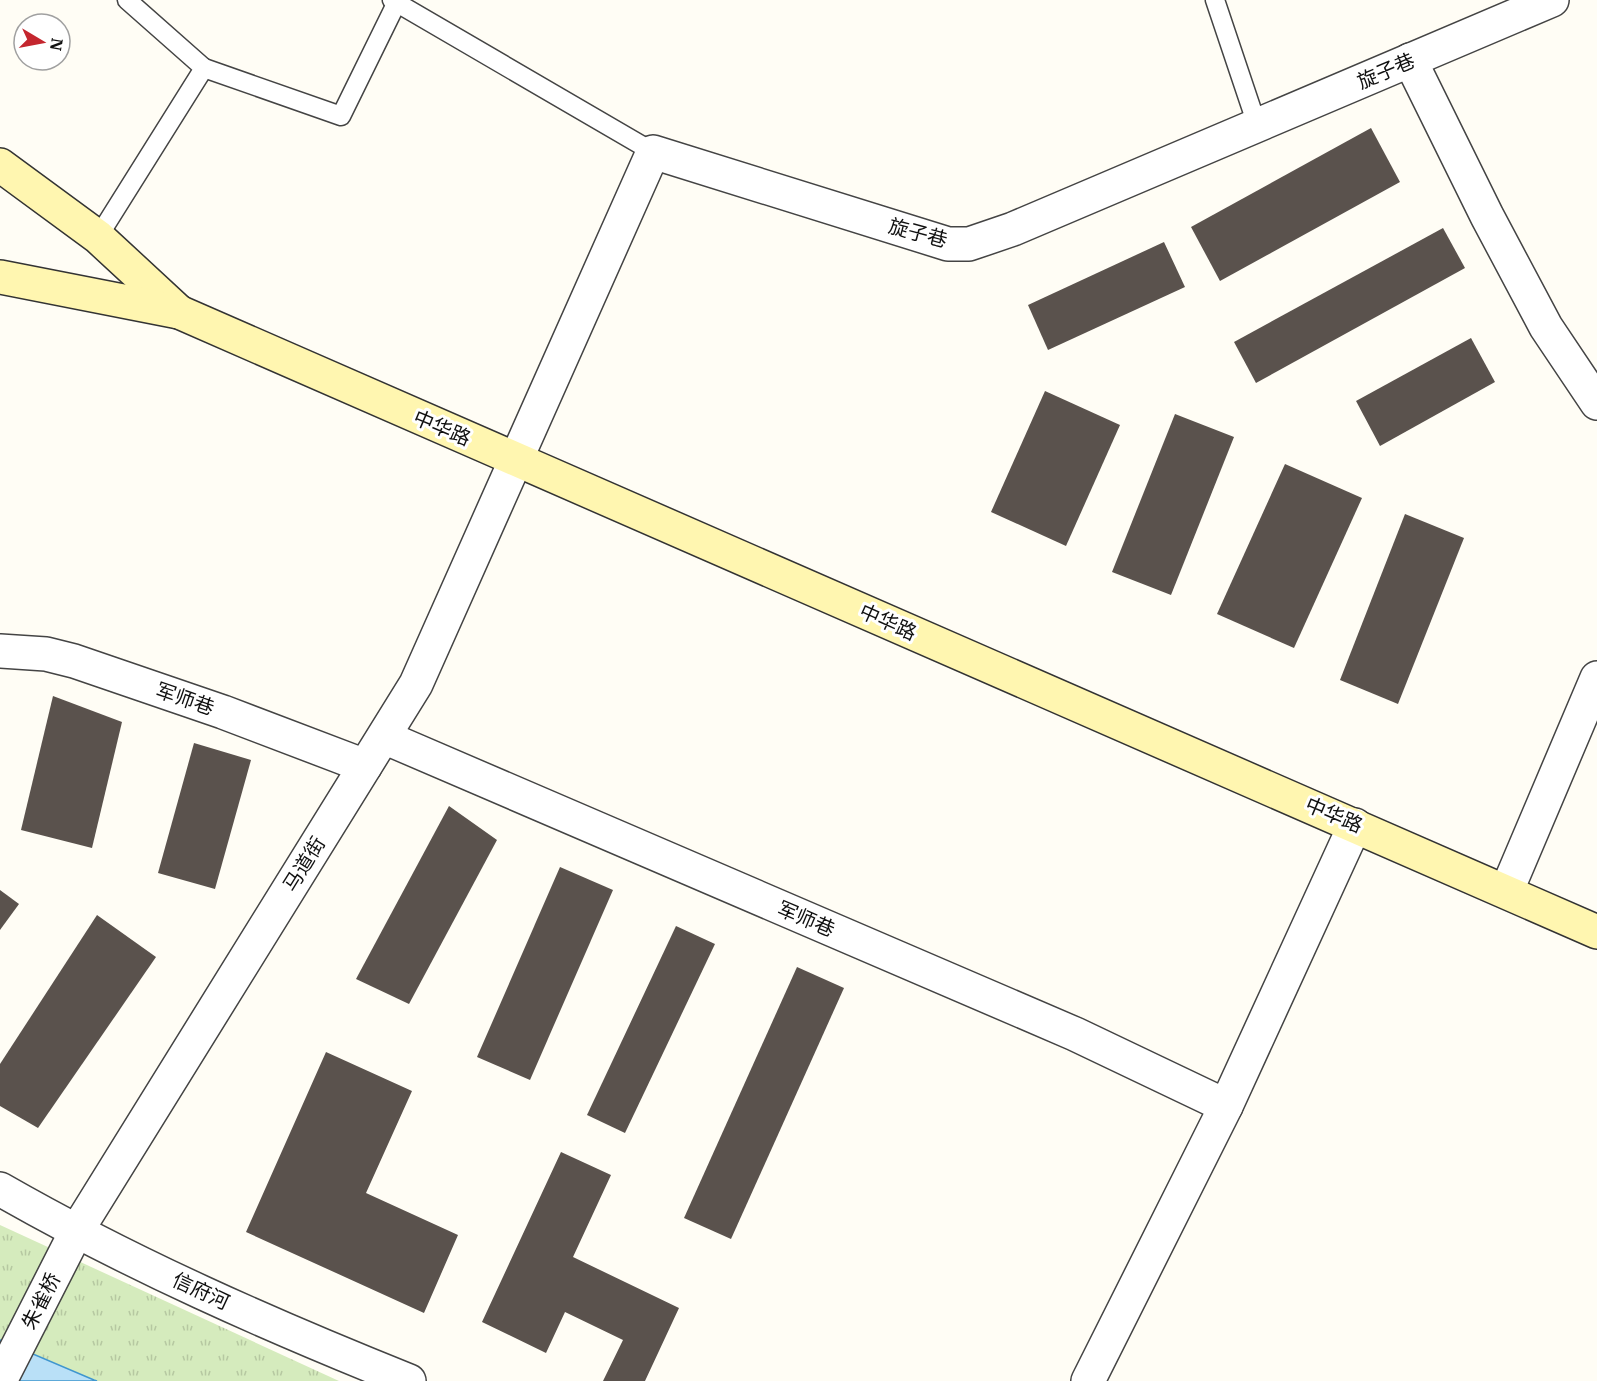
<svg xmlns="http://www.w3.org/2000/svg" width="1597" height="1381" viewBox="0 0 1597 1381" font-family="'IBM Plex Serif','Noto Sans SC',serif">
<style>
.park{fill:url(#park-tufts)}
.water{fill:#b9e0f7;stroke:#3f96cf;stroke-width:1.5}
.building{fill:#5a524d}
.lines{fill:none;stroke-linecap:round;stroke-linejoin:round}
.service-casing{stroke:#444;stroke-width:21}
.minor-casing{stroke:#444;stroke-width:36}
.secondary-casing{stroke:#333;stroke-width:36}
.service{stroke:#fff;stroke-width:18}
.minor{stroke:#fff;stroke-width:33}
.secondary{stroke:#fff6b0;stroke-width:33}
.labels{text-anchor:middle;stroke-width:6;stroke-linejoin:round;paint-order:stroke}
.street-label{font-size:20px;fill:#111;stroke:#fff}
</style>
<defs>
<pattern id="park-tufts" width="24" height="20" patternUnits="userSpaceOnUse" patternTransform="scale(1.5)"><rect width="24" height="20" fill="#d5ebbd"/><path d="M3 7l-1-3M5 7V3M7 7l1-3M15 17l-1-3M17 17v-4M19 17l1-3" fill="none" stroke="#b6c8a1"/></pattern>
</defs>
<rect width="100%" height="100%" fill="#fffdf5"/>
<!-- park -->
<polygon class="park" points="0,1225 339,1381 0,1381"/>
<!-- water -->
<polygon class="water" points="0,1340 94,1380 97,1381 0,1381"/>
<!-- building -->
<g class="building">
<polygon points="1371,128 1400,182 1220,281 1191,227"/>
<polygon points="1443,228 1465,268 1256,383 1234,342"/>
<polygon points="1164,242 1185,287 1048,350 1028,305"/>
<polygon points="1471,338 1495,382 1380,446 1356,401"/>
<polygon points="1045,391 1120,425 1066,546 991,512"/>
<polygon points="1175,414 1234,437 1171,595 1112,572"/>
<polygon points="1285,464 1362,498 1294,648 1217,614"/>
<polygon points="1405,514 1464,538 1398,704 1340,680"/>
<polygon points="53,696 122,722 92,848 21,830"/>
<polygon points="194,743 251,760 215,889 158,873"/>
<polygon points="449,806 497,840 409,1004 356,979"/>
<polygon points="560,867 613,890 530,1080 477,1057"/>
<polygon points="0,890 19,904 0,930"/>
<polygon points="97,915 156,957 38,1128 0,1106 0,1064"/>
<polygon points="676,926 715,944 625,1133 587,1115"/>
<polygon points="797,967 844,988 731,1239 684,1218"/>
<polygon points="326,1052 412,1091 366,1193 458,1235 424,1313 246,1232"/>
<polygon points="561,1152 611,1175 573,1257 679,1308 645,1381 603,1381 623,1340 565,1312 546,1353 482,1322"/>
</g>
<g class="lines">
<defs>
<g id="service">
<polyline points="392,0 653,152"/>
<polyline points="1215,0 1257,125"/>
<polyline points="204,68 341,116 396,4"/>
<polyline points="98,237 204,68 127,0"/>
</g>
<g id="minor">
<polyline points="1410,60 1487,216 1546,327 1597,403"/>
<polyline points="0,651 46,654 74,661 223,712 365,766"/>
<polyline points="384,737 1075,1034 1226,1106"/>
<polyline points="1507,890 1597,678"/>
<path d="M0,1189C131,1264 269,1325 409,1381"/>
<polyline points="0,1381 76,1232 416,684 653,152 948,244 969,244 1013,229 1552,0"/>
<polyline points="1088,1381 1226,1106 1355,825"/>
</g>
<g id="secondary">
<polyline points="0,165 98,237 179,312"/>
<polyline points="0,277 179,312 1597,932"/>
</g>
</defs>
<!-- service casing -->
<use href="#service" class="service-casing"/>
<!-- minor casing -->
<use href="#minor" class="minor-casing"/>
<!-- secondary casing -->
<use href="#secondary" class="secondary-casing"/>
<!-- service -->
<use href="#service" class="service"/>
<!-- minor -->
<use href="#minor" class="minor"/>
<!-- secondary -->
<use href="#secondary" class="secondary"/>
</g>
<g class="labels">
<!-- street labels -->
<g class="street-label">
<text transform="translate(1386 71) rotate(-23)" y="7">旋子巷</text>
<text transform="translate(918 233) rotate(15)" y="7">旋子巷</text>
<text transform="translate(442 428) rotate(23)" y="7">中华路</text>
<text transform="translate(888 622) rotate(24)" y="7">中华路</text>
<text transform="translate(185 699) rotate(19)" y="7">军师巷</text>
<text transform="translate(1334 815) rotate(23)" y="7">中华路</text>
<text transform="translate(304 864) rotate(-58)" y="7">马道街</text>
<text transform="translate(806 919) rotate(23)" y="7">军师巷</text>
<text transform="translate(201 1291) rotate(25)" y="7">信府河</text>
<text transform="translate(41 1301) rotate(-63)" y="7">朱雀桥</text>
</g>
</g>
<!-- north arrow -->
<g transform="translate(42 42) rotate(100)"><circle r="28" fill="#ffffff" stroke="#a0a0a0" stroke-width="1.5"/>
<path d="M0-4.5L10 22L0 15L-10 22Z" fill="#c4262e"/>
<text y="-9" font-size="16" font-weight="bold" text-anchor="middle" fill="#111111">N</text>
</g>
</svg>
